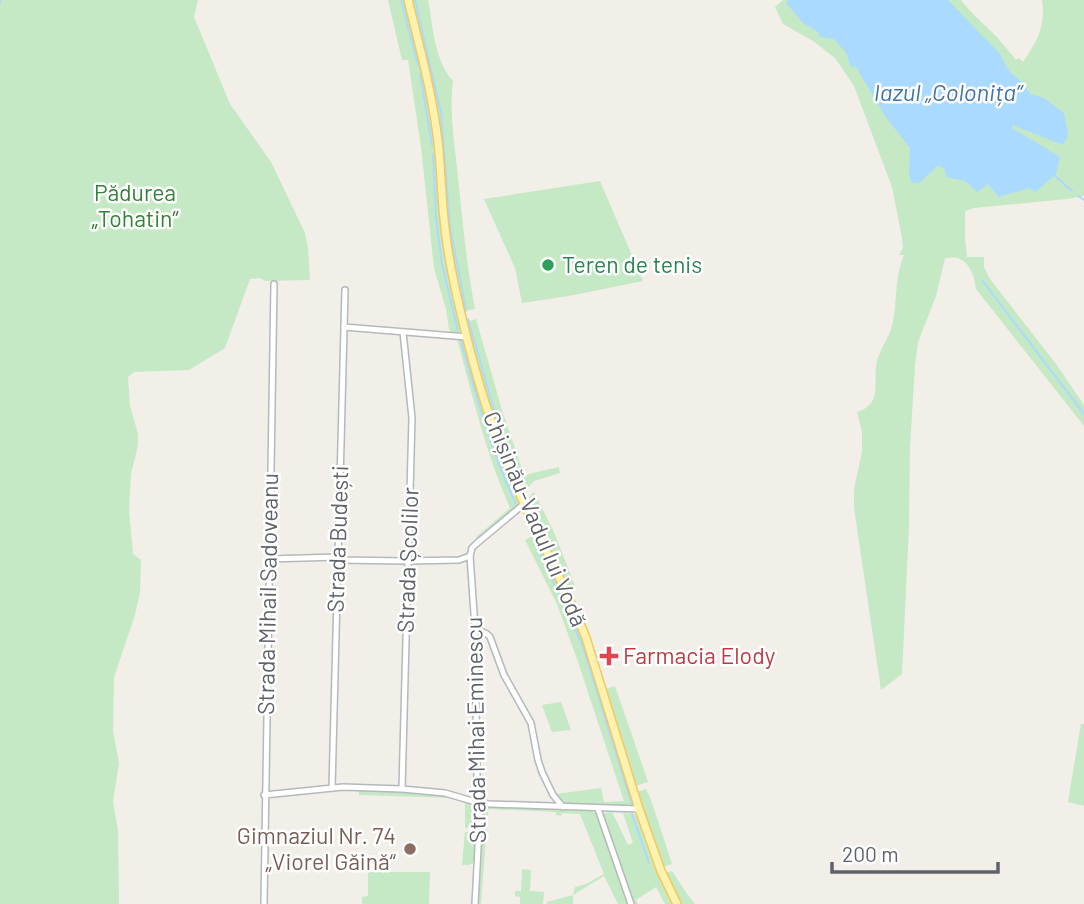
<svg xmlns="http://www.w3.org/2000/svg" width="1084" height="904" viewBox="0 0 1084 904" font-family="Barlow,sans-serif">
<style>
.green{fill:#c5e8c5}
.water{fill:#aadaff}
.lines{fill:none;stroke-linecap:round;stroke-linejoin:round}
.stream{stroke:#aadaff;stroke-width:2}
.minor-casing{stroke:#b5b8bc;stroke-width:8}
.major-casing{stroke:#f2c960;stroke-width:10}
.minor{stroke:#fff;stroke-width:5}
.major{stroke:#fff2af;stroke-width:7}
.leisure-dot{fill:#2e9e5b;stroke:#fff;stroke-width:2.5}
.health-dot{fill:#e0444e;stroke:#fff;stroke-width:2.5}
.education-dot{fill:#8d6e63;stroke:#fff;stroke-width:2.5}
.labels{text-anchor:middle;stroke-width:5;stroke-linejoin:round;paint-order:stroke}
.park-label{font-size:23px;fill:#348238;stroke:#fff}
.leisure-label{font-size:23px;fill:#27864d;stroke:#fff;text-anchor:start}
.street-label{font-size:23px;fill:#5f6368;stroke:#fff}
.health-label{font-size:23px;fill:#be3a42;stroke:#fff;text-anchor:start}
.education-label{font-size:23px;fill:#785e54;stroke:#fff;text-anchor:end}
.water-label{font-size:24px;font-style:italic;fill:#4174aa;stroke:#fff}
</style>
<rect width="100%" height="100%" fill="#f1efe8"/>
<!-- green -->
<g class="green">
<polygon points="0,0 198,0 194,17 230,104 271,162 305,233 308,248 310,280 265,281 260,278 250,279 225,348 189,370 134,372 128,377 130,406 138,434 138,445 131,474 129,510 133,554 141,560 140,593 135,615 114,677 113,732 119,763 113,802 118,830 119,904 0,904"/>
<polygon points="388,0 405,0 433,120 443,242 461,330 458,333 452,334 449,329 446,309 434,268 421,147 408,60 402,60"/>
<path d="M412,0H428C433,26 434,60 453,81C449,110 454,139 457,168C462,216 466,262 475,309L463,311L449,236L439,120L435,96Z"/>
<path d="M783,0H961L970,11L997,37L1016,60L1019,58L1023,62C1037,41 1046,27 1042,0H1084V196L1067,199L974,208L965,211V238L967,257H984V267L990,279L1056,364L1084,405V426L976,289C975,278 970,261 957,258C953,257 949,258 945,258L936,296L918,342L915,365L910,447L909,526L902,674L881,690L854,508V489L862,452V432L857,412C884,403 872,383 877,361C880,349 889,338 892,326C898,303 894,277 904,255H899L903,248L902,238L892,187L854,86L835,58L813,41L783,24L775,7Z"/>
<polygon points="600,181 643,281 569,296 522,303 515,268 484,199"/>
<path d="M476,319L502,410L524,475L559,467L560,473L534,481L523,493C497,439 482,380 466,322Z"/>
<path d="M457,338L463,340L483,410L497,450L518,500V503L514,508L477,539L476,537L510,508C486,454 472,395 457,338Z"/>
<polygon points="534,492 553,530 575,586 568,587 549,548 548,537 527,500"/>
<polygon points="534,535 575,619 584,644 634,802 633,806 626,807 568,805 556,794 601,788 604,802 624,801 577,659 557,604 525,540"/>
<polygon points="615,686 648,782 635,786 606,689"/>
<polygon points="561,702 571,730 552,732 542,705"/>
<polygon points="1081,724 1084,724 1084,806 1068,802"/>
<polygon points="646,789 651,800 672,864 663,867 637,792"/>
<path d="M359,790C381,790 466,789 476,810C478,815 476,821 476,827L465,828V803L454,798L359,795Z"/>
<polygon points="489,807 592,811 598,814 612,812 628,845 633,843 623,813 634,814 637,817 652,860 673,904 665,904 656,887 636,900 638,904 618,904 604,876 573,895 573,904 547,904 547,902 573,895 575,887 586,884 604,874 580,814 562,813 561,816 556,815 556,812 490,809 488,810 481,904 478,904 484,812"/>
<polygon points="465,832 475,832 476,834 474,862 469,865 462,865"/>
<polygon points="522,869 531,870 530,891 544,892 543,904 520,904 520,897 515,896 515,891 521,891"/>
<polygon points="672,871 687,894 695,904 682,904 665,873"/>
<polygon points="368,872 430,872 429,904 362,904 362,897 368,896"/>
</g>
<!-- water -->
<polygon class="water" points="787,0 948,0 1000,54 1009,71 1025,85 1030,94 1044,98 1064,113 1068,135 1063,145 1012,125 1012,128 1060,157 1056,174 1035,192 1029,188 999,197 988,184 977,192 965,181 946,177 945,169 938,166 919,183 912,183 909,175 910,148 885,116 856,67 850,66 847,54 834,39 820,37 818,32 803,23 787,4"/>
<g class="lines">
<!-- stream -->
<g class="stream">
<polyline points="401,0 418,65"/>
<polyline points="415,0 441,113 450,226 466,311"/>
<polyline points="0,3 0,0"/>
<polyline points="420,74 432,145"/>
<polyline points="433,154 436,217 442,264 458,331"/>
<polyline points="1054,175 1072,191"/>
<polyline points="1078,196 1084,200"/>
<polyline points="982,280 1084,414"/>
<polyline points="468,319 498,424 521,486"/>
<path d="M461,341C476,396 492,452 516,504"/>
<polyline points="534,540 582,644 632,805"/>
<polyline points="632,814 649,863"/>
</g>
<defs>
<g id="minor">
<polyline points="344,327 467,337"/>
<polyline points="269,559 337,557"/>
<polyline points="337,560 407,561 459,560 470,556"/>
<polyline points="475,628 487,634 490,637 504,675 531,723 538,760 542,772 553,795 563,807"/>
<polyline points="332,788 345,290"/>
<polyline points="402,789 412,418 403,332"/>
<polyline points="264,795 343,787 402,789 445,793 479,803 490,804 639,809"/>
<polyline points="598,809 631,904"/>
<polyline points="264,904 274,284"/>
<polyline points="475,904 480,811 477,779 475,628 470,556 472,548 476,544 524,504"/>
</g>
<path id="major" d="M408,0C419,44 431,89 437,134C441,162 441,191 444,219C447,252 454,285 462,318C474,369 489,421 509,469C532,526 563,580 586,638L639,809L661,871L677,904"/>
</defs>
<!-- minor casing -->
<use href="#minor" class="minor-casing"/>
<!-- major casing -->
<use href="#major" class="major-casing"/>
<!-- minor -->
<use href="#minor" class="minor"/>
<!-- major -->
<use href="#major" class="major"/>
</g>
<!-- markers -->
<circle class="leisure-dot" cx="548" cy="265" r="7"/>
<path class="health-dot" d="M605.5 645.5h7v7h7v7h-7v7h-7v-7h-7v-7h7z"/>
<circle class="education-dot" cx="410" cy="849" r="7"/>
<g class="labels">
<!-- park labels -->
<g class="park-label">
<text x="135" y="201">Pădurea<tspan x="135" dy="26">„Tohatin”</tspan></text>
</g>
<!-- leisure labels -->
<g class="leisure-label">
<text x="562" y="273">Teren de tenis</text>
</g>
<!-- street labels -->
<g class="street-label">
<text transform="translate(535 519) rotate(67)" y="8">Chișinău-Vadul lui Vodă</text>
<text transform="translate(338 539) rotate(-88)" y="8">Strada Budești</text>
<text transform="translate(408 560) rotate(-88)" y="8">Strada Școlilor</text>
<text transform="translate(268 594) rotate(-89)" y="8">Strada Mihail Sadoveanu</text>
<text transform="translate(476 730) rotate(-91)" y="8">Strada Mihai Eminescu</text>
</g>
<!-- health labels -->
<g class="health-label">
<text x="623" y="664">Farmacia Elody</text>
</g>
<!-- education labels -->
<g class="education-label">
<text x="396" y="844">Gimnaziul Nr. 74<tspan x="396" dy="26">„Viorel Găină“</tspan></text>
</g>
<!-- water labels -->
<g class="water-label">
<text x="948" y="101">Iazul „Colonița”</text>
</g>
</g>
<!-- scale -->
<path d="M832 862v10h166v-10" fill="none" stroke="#5f6368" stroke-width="3.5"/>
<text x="842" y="862" font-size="21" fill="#5f6368" stroke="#ffffff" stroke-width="5" paint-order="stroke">200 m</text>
</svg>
